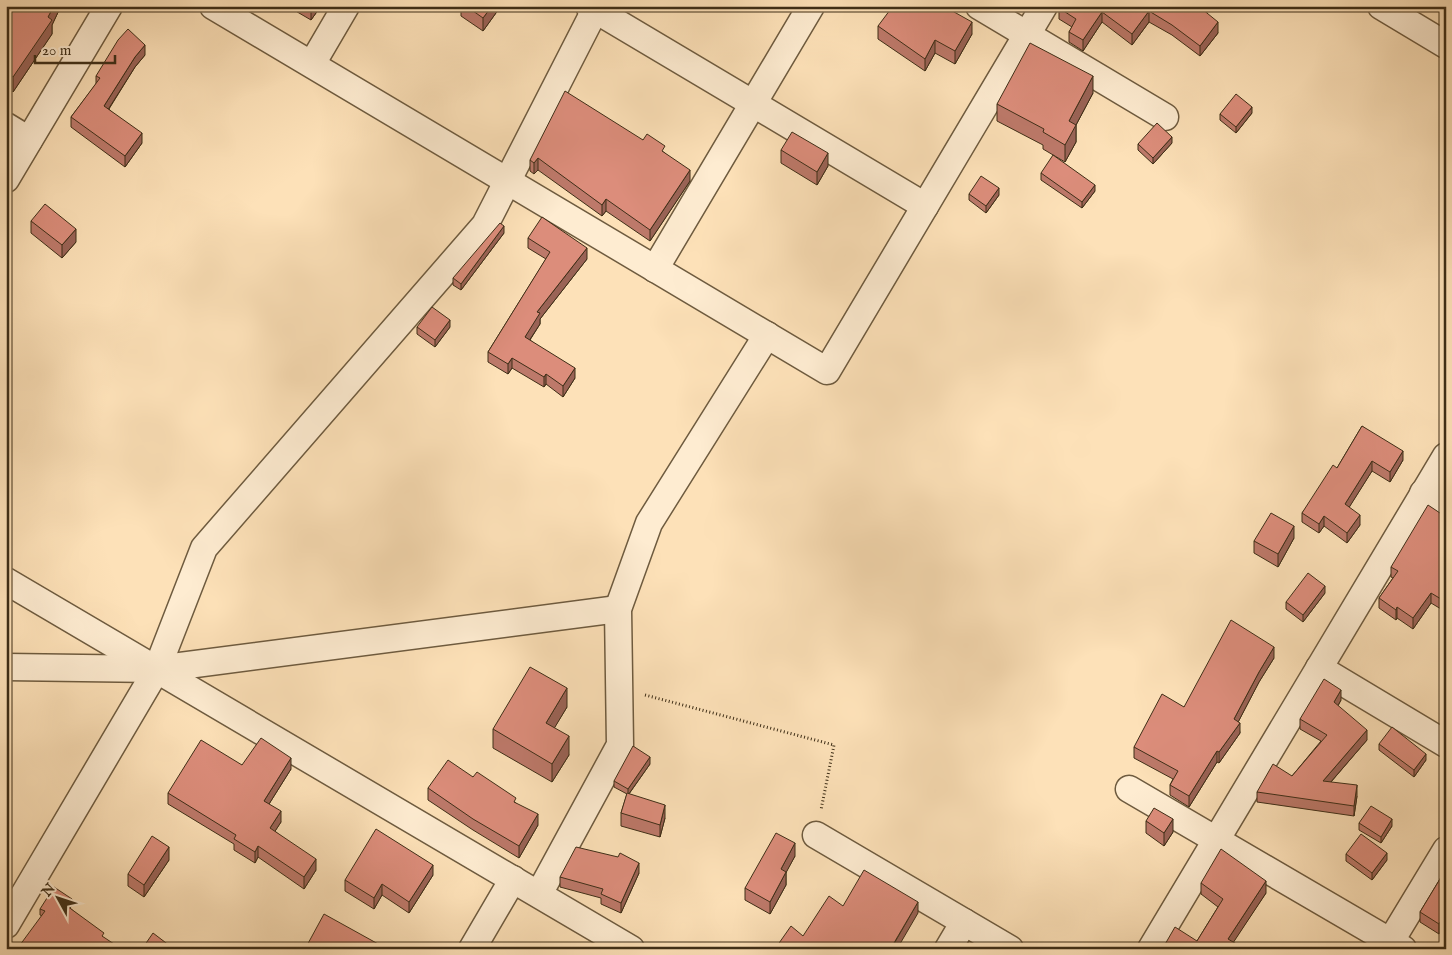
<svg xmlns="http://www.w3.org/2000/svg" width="1452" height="955" viewBox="0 0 1452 955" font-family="'IM FELL English',serif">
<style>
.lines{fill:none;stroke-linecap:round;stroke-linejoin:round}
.minor-casing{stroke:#6e5b3f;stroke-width:29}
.path{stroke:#3e2e17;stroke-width:3;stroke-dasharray:1 2.5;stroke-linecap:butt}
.minor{stroke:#feecd1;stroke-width:26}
.wall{fill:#bd796a;stroke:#3e2e17}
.shaded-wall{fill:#9a6356;stroke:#3e2e17}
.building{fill:#dc8d7b;stroke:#3e2e17}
</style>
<rect width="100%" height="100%" fill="#fde1b8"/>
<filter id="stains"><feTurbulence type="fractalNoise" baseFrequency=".004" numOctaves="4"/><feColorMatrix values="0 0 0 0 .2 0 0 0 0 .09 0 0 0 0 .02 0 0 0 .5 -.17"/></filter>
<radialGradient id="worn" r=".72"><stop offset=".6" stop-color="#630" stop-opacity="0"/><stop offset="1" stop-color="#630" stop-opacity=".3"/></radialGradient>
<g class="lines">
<defs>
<g id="minor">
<polyline points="213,6 827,371 1044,6"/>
<polyline points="589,6 925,206"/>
<polyline points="979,6 1165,117"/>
<polyline points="1381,6 1446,45"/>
<polyline points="312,64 346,6"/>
<polyline points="6,126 29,140"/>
<polyline points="6,179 109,6"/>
<polyline points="655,269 811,6"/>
<polyline points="1423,493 1446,507"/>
<polyline points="6,581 631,949"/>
<polyline points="6,667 157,669 618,609"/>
<polyline points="1319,668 1446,744"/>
<polyline points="1129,789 1403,949"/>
<polyline points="816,835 1010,949"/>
<polyline points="539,894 620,745 618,609 649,523 767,335"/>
<polyline points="6,925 157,669 204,548 485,225 597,6"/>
<polyline points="472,949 513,879"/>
<polyline points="948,949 964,922"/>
<polyline points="1151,949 1446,456"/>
<polyline points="1386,949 1446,850"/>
</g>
</defs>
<!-- minor casing -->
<use href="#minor" class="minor-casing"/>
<!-- path -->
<polyline class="path" points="645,695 834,745 821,810"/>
<!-- minor -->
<use href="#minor" class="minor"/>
</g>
<!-- wall -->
<g class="wall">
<polygon points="6,6 61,6 52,25 52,34 13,92 6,87"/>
<polygon points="287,6 321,6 311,20"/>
<polygon points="461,6 501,6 483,31 461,16"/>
<polygon points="954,6 953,11 972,34 955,64 935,53 925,71 878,39 878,26"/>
<polygon points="1059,8 1206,13 1218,33 1200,56 1172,35 1149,22 1132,45 1102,22 1083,51 1069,42 1069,32 1072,27 1059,19"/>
<polygon points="145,55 135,67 109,109 142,143 125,167 71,127 71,117 96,84 96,76"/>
<polygon points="1093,93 1076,125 1076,142 1065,162 1043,149 1043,145 997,121 997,104"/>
<polygon points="1252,113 1236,133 1220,120 1220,114"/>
<polygon points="643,140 665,153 690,181 650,241 606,211 602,216 538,170 534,174 530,171 530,160"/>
<polygon points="1172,143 1153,164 1138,150 1138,144"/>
<polygon points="781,150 828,166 817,185 781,163"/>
<polygon points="1041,173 1095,191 1082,208 1041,180"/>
<polygon points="969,194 999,195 986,213 969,200"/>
<polygon points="31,221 76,242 62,258 31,233"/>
<polygon points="504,233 461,290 453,285 453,278"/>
<polygon points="528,238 587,259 540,319 540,324 530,340 575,378 563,397 546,384 544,387 512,368 508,374 488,362 488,352 546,259 528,248"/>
<polygon points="417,327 450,327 435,347 417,334"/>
<polygon points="1362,426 1403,460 1390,482 1372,471 1349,507 1360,525 1347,543 1324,526 1319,533 1302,522 1302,513 1337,468"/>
<polygon points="1446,517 1446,612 1431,603 1413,629 1397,618 1396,620 1379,608 1379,598 1393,578 1391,577 1391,567"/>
<polygon points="1294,538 1278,567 1254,553 1254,541"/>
<polygon points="1325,593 1303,622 1286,609 1286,602"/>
<polygon points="1274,658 1259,682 1238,722 1240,733 1219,763 1217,762 1189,807 1170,795 1170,785 1173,779 1134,758 1134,747 1184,707"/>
<polygon points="1341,700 1338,706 1367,740 1331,782 1357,796 1354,816 1257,802 1257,792 1292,776 1321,741 1300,729 1300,719"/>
<polygon points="567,707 554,728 569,755 552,782 493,748 493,729"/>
<polygon points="1379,744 1426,760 1414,777 1379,750"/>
<polygon points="650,764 629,794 665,818 660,837 621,826 621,813 627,794 614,787 614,781"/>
<polygon points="242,765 291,769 269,804 281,822 275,831 316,870 304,889 258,857 255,863 234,850 234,844 168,804 168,793"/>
<polygon points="473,777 516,803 538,825 519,858 473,830 428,800 428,788"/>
<polygon points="1146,821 1173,832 1164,846 1146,833"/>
<polygon points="1359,823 1392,826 1381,843 1359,830"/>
<polygon points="1346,854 1387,860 1372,880 1346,861"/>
<polygon points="795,856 786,872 786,885 770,914 745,900 745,888"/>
<polygon points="169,860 144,897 128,886 128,874"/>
<polygon points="1446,869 1446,936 1440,932 1439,934 1420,922 1420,912"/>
<polygon points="639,873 621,913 601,904 601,898 560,887 560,877"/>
<polygon points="433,875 409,913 382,895 374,909 345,891 345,880"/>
<polygon points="1201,883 1266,893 1233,942 1197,941 1218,907 1201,894"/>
<polygon points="72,905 70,908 104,938 114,949 40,915 40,909"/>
</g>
<!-- shaded-wall -->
<g class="shaded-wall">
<polygon points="54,6 61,6 52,25 52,34 13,92 13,77"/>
<polygon points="312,6 321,6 311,20 311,7"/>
<polygon points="492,6 501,6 483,31 483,18"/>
<polygon points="948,6 954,6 954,8 947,20 947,8"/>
<polygon points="1204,6 1211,6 1202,20 1202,9"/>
<polygon points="1149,11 1149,22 1132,45 1132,34"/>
<polygon points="1102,12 1102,22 1083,51 1083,40"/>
<polygon points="972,22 972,34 955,64 955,51"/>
<polygon points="1218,22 1218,33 1200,56 1200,46"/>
<polygon points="935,40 935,53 925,71 925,59"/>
<polygon points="145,45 145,55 135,67 104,116 104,106 135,57"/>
<polygon points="1093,76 1093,93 1076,125 1076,142 1065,162 1065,145 1069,121"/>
<polygon points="1252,107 1252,113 1236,133 1236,127"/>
<polygon points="142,133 142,143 125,167 125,156"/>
<polygon points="1172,137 1172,143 1153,164 1153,158"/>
<polygon points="828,153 828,166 817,185 817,172"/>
<polygon points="538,158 538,170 534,174 534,163"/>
<polygon points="690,170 690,181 650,241 650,230"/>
<polygon points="1095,185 1095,191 1082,208 1082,202"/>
<polygon points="999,188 999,195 986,213 986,206"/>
<polygon points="606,199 606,211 602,216 602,205"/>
<polygon points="504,226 504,233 461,290 461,284"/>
<polygon points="76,229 76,242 62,258 62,245"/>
<polygon points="587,248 587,259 540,319 540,324 525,347 525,337 537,312"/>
<polygon points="450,320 450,327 435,347 435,340"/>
<polygon points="512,358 512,368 508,374 508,364"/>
<polygon points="575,368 575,378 563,397 563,386"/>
<polygon points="546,374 546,384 544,387 544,377"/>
<polygon points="1403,451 1403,460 1390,482 1390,472"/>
<polygon points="1372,461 1372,471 1345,514 1345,504"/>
<polygon points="1360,515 1360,525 1347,543 1347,533"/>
<polygon points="1324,516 1324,526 1319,533 1319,524"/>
<polygon points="1294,526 1294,538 1278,567 1278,554"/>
<polygon points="1325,586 1325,593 1303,622 1303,615"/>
<polygon points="1431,593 1431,603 1413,629 1413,618"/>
<polygon points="1397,607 1397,618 1396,620 1396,610"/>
<polygon points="1274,647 1274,658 1259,682 1234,730 1234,719 1259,672"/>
<polygon points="567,688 567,707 546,742 546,723"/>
<polygon points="1341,690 1341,700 1334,712 1334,702"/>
<polygon points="1240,723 1240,733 1219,763 1219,752"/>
<polygon points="1367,730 1367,740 1323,791 1323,781"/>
<polygon points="569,736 569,755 552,782 552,764"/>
<polygon points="1217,751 1217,762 1189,807 1189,796"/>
<polygon points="1426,754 1426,760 1414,777 1414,770"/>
<polygon points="650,757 650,764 628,795 628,789"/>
<polygon points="291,758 291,769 264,812 264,801"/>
<polygon points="1357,785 1357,796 1354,816 1354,806"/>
<polygon points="665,805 665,818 660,837 660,825"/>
<polygon points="281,811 281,822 270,839 270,828"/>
<polygon points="538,814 538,825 519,858 519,846"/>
<polygon points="1173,819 1173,832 1164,846 1164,833"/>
<polygon points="1392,819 1392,826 1381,843 1381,837"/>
<polygon points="795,843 795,856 781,882 781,869"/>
<polygon points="258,846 258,857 255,863 255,852"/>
<polygon points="169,847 169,860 144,897 144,885"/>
<polygon points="1387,853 1387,860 1372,880 1372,873"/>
<polygon points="316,859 316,870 304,889 304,877"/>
<polygon points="639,863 639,873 621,913 621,903"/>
<polygon points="433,865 433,875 409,913 409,902"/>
<polygon points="786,872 786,885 770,914 770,902"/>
<polygon points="1266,881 1266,893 1229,949 1228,939"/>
<polygon points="382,884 382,895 374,909 374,898"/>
<polygon points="72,899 72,905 67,913 67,906"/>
<polygon points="918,902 918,913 897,949 891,949"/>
<polygon points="1440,922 1440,932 1439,934 1439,924"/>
</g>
<!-- building -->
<g class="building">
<polygon points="6,6 54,6 48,17 52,20 13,77 6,73"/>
<polygon points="466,6 492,6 483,18"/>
<polygon points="893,6 948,6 947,8 972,22 955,51 935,40 925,59 878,26"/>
<polygon points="1060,6 1204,6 1202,9 1218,22 1200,46 1172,25 1149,11 1132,34 1102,12 1083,40 1069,32 1076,19 1059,8"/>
<polygon points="128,29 145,45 135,57 104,106 142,133 125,156 71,117 100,78 96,76 118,40"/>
<polygon points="1030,43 1093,76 1069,121 1076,125 1065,145 1043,132 1044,129 997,104"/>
<polygon points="565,91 643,140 647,134 665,146 662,151 690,170 650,230 606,199 602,205 538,158 534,163 530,160"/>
<polygon points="1236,94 1252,107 1236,127 1220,114"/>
<polygon points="1157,123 1172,137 1153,158 1138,144"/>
<polygon points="792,132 828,153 817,172 781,150"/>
<polygon points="1053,155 1095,185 1082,202 1041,173"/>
<polygon points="981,176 999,188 986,206 969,194"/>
<polygon points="45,204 76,229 62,245 31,221"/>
<polygon points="542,217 587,248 537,312 540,313 525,337 575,368 563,386 546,374 544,377 512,358 508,364 488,352 550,252 528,238"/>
<polygon points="500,223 504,226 461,284 453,278"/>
<polygon points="432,307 450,320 435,340 417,327"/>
<polygon points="1362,426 1403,451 1390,472 1372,461 1345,504 1360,515 1347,533 1324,516 1319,524 1302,513 1333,465 1337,468"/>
<polygon points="1428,505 1446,517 1446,602 1431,593 1413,618 1397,607 1396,610 1379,598 1398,571 1391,567"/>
<polygon points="1271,513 1294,526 1278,554 1254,541"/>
<polygon points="1308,573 1325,586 1303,615 1286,602"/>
<polygon points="1231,620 1274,647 1259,672 1234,719 1240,723 1219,752 1217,751 1189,796 1170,785 1178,771 1134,747 1162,694 1184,707"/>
<polygon points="530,667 567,688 546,723 569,736 552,764 493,729"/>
<polygon points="1324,679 1341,690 1334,702 1367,730 1323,781 1357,785 1354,806 1257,792 1273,764 1292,776 1327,735 1300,719"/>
<polygon points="1392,727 1426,754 1414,770 1379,744"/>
<polygon points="261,738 291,758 264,801 281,811 270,828 316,859 304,877 258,846 255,852 234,839 236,835 168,793 201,740 242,765"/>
<polygon points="633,746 650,757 628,789 614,781"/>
<polygon points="448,760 473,777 477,772 516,798 514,802 538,814 519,846 473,819 428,788"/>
<polygon points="627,793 665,805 660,825 621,813"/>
<polygon points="1371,806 1392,819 1381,837 1359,823"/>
<polygon points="1154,808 1173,819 1164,833 1146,821"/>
<polygon points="376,829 433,865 409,902 382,884 374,898 345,880"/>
<polygon points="776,833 795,843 781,869 786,872 770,902 745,888"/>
<polygon points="1361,834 1387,853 1372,873 1346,854"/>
<polygon points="152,836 169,847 144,885 128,874"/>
<polygon points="576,847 618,857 620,853 639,863 621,903 601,894 603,889 560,877"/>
<polygon points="1221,849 1266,881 1228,939 1245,949 1161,949 1164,946 1175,927 1197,941 1223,899 1201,883"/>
<polygon points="1446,869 1446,926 1440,922 1439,924 1420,912"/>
<polygon points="864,870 918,902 891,948 892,949 781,949 777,946 791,926 803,936 829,896 843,906"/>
<polygon points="54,887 72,899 67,906 104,933 102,936 114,944 110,949 17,949 45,911 40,909"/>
<polygon points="324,914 380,945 378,949 305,949"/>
<polygon points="153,933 174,949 142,949"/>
</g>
<!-- margin -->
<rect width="1452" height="955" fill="none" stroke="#fde1b8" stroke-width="25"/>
<rect x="8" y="8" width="1437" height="940" fill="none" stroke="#3e2e17" stroke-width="2.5"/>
<rect x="12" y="12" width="1427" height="930" fill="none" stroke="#3e2e17"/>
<!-- north arrow -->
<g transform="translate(58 898) rotate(310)" stroke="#feecd1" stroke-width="4" paint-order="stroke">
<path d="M0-4L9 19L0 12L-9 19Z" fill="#3e2e17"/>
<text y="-8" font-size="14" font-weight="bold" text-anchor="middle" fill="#3e2e17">N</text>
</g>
<!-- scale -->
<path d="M35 55v8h80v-8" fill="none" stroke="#3e2e17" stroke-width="2.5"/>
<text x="42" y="55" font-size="15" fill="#3e2e17" stroke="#feecd1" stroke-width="4" paint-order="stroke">20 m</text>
<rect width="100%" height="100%" filter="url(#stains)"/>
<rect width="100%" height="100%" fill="url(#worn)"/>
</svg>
